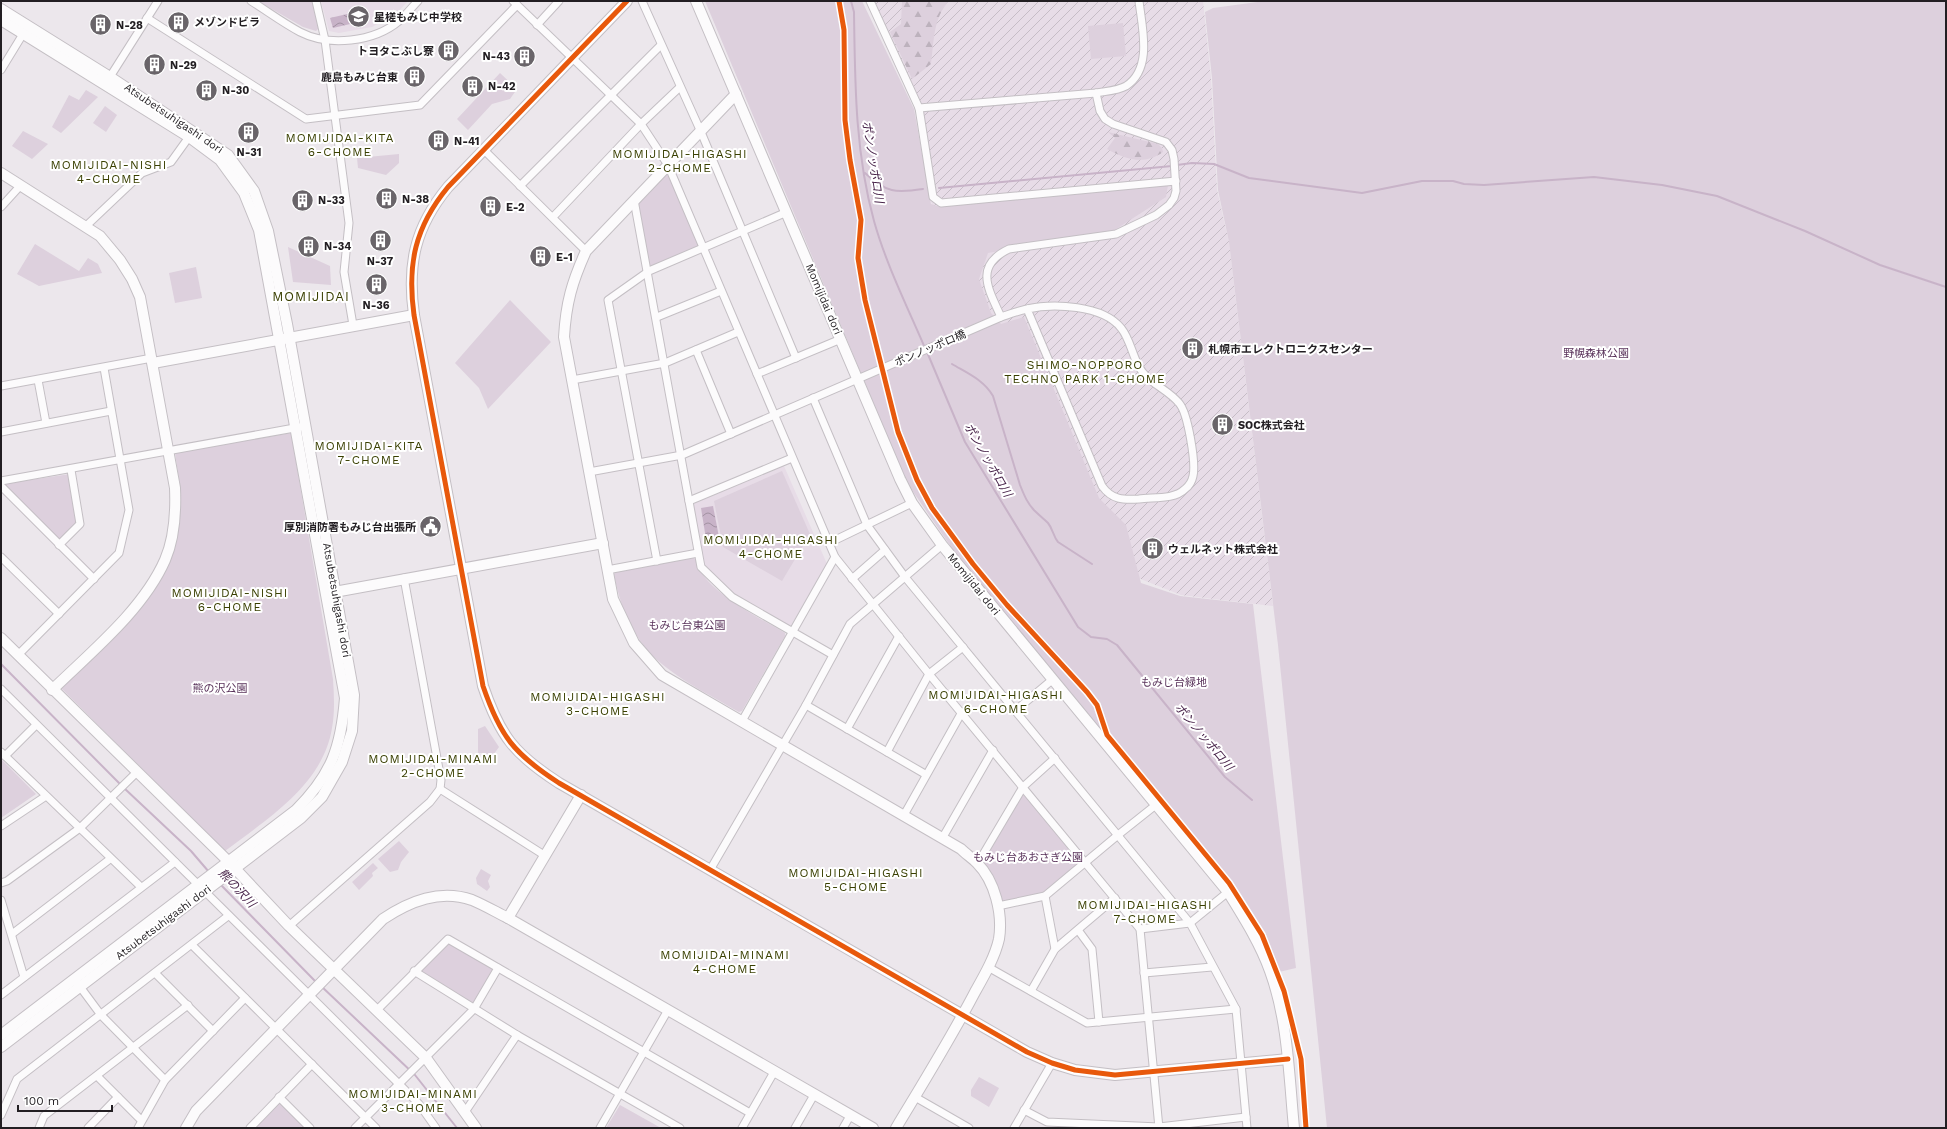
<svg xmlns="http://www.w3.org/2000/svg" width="1947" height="1129" viewBox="0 0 1947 1129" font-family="'Work Sans','Noto Sans JP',sans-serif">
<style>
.built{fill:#e7dce7}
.industrial{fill:url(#industrial-furrows)}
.forest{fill:url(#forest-firs)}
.park{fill:#ddd0dd}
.water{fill:url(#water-waves)}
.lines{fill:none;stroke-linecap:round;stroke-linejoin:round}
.stream{stroke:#c8b3c8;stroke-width:2}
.street-casing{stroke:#c4bfc4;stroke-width:9}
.secondary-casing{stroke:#c4bfc4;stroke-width:12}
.street{stroke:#fcfbfc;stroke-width:7}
.secondary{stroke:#fcfbfc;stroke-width:10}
.cycleway-casing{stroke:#fff;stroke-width:8}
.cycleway{stroke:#e8590c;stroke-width:5}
.labels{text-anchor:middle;stroke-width:4;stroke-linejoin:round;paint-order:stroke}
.poi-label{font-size:11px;font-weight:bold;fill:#221e22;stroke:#fff;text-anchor:start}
.street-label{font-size:11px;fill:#221e22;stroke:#fff}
.park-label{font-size:11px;fill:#5a335b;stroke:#fff}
.neighbourhood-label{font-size:12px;letter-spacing:1px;fill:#393f00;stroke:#fff}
.water-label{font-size:12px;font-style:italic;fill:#472249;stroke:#fff}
.quarter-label{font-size:13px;letter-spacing:1px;fill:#393f00;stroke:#fff}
</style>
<defs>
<pattern id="industrial-furrows" width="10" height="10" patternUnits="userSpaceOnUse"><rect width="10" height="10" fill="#e7dce7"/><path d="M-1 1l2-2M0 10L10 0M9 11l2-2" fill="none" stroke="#c6bcc6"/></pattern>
<pattern id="forest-firs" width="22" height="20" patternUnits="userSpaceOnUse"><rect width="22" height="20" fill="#ddd0dd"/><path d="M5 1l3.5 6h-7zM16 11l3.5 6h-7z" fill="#bdb2bd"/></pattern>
<pattern id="water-waves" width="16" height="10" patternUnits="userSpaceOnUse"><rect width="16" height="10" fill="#c8b3c8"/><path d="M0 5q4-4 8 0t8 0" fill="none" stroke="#a291a2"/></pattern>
</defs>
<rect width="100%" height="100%" fill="#ece7ec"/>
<!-- built -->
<g class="built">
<polygon points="321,1 408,1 396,14 372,27 339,33 329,31"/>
<polygon points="784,466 827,564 791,625 789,626 733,594 705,565 693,506 695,503"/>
</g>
<!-- industrial -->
<polygon class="industrial" points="871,1 1203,1 1211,78 1217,190 1229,242 1273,606 1181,595 1133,576 932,207 916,108"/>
<!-- forest -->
<g class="forest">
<path d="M902,1H949C933,18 934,42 931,64L912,79L890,32L901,24Z"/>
<path d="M1108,132L1158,144L1162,148L1163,152C1144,166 1125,159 1107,149L1115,138Z"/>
</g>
<!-- park -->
<g class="park">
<polygon points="258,1 314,1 320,27 316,31 303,27"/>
<polygon points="705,1 862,1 914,109 931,204 940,207 1168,185 1166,197 1113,231 988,253 979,279 991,313 1001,324 1024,317 1099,498 1126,525 1141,583 1180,596 1253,604 1296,968 1279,972 1259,926 1236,890 1117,750 958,557 907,483"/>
<polygon points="1265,1 1946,1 1946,1128 1327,1128 1278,645 1229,242 1218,190 1212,78 1205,12 1213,8"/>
<polygon points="1123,23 1126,56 1091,59 1088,26"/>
<polygon points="500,73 517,89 510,99 492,104 468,130 457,119"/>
<polygon points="86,90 98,97 61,133 52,127 69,95 79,100"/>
<polygon points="105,106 117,115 106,132 93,123"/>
<polygon points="23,131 48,144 32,159 12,146"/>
<polygon points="399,154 399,163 386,175 358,168 357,158"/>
<polygon points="668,165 703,248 649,271 634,200"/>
<polygon points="35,244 79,271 88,258 98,264 102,273 39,286 17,274"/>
<polygon points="288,247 330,266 331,285 293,282"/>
<polygon points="196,267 202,298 175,303 169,273"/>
<polygon points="510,300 551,342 488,409 479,388 455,363"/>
<path d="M291,433L333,679C334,695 335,712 332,728C323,785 267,819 225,851L60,687L171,559L180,522V486L175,453Z"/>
<polygon points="782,471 810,534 782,581 723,547 714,501"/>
<polygon points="70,474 76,523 59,541 3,484"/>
<path d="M694,558L696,560C702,590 760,618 785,633V636L742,711L739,712C672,673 630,658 614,574L616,572Z"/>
<polygon points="485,726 499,747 491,758 484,753 478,753 478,729"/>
<polygon points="1,759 36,794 1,818"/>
<polygon points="1023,787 1086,863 1045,896 998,906 978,863"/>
<polygon points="399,841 409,852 401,862 398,870 390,872 378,859"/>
<polygon points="373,863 378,868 372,873 373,876 359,890 352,882"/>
<polygon points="481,869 491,875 488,881 490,887 487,891 477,884 476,878"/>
<polygon points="448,939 498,968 474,1009 414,971"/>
<polygon points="979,1077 999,1088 989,1107 971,1096 971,1090"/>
<polygon points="279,1097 310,1128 250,1128"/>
<polygon points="620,1105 661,1128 606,1128"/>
</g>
<!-- water -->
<g class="water">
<polygon points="360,11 363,21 333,28 330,18"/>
<polygon points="713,506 719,537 706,539 701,508"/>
</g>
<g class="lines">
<!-- stream -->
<g class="stream">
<path d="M851,1L854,12C855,83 855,152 874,221C886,264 907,306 925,348"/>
<polyline points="1177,165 1192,163 1214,164 1249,178 1362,193 1422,181 1453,181 1464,184 1484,185 1594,177 1662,185 1717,196 1805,231 1880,265 1946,287"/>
<path d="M865,173C886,193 896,193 923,189"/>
<polyline points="939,188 1172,166"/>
<polyline points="927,352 965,442 1078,627 1091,637 1107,639 1117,645 1225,777 1252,800"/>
<path d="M952,364C967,373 984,380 993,396L1020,485C1024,495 1028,505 1036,512C1040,516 1044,519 1048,523C1053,529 1053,536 1058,542L1092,564"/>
<polyline points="1,664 121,785"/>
<polyline points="124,788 191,851 209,872"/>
<polyline points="220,884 316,982"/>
<polyline points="321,986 415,1075 457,1128"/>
</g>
<defs>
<g id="street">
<path d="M251,1C267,11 283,23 300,32C329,47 374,42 399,21C406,15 412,7 418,1"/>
<polyline points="316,1 325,40 349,223 344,272 353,325"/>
<polyline points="513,1 641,124 668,165 835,557 929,674 1140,929 1159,1128"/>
<polyline points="642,1 701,132 796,358"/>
<polyline points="870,1 919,108 933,197 941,203 1176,181"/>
<polyline points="147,18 306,119 420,105 517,5"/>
<polyline points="537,25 559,1"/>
<polyline points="1,70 23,34"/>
<polyline points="108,80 158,1"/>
<path d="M919,108L1096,93C1106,91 1117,91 1126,86C1153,69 1142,27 1139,1"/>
<polyline points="484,150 586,251"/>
<polyline points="520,186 661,45"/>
<polyline points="634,200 701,567 732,597 833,655"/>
<polyline points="1,207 21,185"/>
<polyline points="553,217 641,124 680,87"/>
<polyline points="85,227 142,173 171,162 189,137"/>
<polyline points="657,317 721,291"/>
<path d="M1001,317C989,290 973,266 1009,249L1116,234L1156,215L1169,205L1174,198L1176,191L1174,159L1172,150L1166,142L1113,124L1105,119L1100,111L1096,93"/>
<polyline points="696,350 731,434"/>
<polyline points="757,374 841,339"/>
<polyline points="38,380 46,423"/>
<polyline points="572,380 665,363 738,332"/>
<polyline points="1,386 152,358"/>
<polyline points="813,398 867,525 905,577 1190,923 1236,1009 1247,1128"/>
<polyline points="1,432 111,411"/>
<path d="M589,472L682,455L1001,317C1010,314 1018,311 1027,309C1053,303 1103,305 1121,328C1132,341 1133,364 1146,376C1156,386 1170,392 1179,403C1188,413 1196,463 1193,476C1192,481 1189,486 1185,489C1174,500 1153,497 1139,499C1123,500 1112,500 1102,486L1027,309"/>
<polyline points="1,481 300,427"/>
<polyline points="1,486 94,579"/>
<polyline points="689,501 792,458"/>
<polyline points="829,543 912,503"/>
<polyline points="59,545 80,524 71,470"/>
<polyline points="1,557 59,614"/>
<polyline points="657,561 608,300 649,271 787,212"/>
<polyline points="607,570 698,553"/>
<polyline points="852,579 885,550"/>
<polyline points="18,655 119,553 129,510 104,368"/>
<polyline points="1,689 400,1085 419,1104 436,1128"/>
<polyline points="806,705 925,774"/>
<polyline points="1016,710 1052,680"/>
<polyline points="742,721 835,557"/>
<polyline points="847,729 899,636"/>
<polyline points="1,752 141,887"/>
<polyline points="887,752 929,674 963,647"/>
<polyline points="5,756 36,725"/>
<polyline points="440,789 544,855"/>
<polyline points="904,815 962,712"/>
<polyline points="1,826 46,796"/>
<polyline points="943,837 993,750"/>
<polyline points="978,863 1023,787 1055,758"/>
<polyline points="710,870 806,705 850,624 942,545"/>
<polyline points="1,883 7,881 80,828 136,773"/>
<polyline points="1045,896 1055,949"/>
<polyline points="1,900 24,977"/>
<polyline points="998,906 1045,896 1118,835 1157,804"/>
<polyline points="289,926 430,802 440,789 441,780 404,578"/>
<polyline points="1140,929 1190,923 1228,892"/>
<polyline points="1078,930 1092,949 1099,1022"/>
<polyline points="12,934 110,859"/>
<polyline points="192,945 376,1128"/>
<polyline points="988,967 1087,1023 1236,1009"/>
<polyline points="414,971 517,1035 680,1128"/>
<polyline points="155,973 213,1031"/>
<polyline points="1144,973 1212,967"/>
<polyline points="78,984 101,1015 165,1080"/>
<polyline points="1031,991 1055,949 1115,898"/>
<polyline points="1,995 175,862"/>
<polyline points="377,1010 448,939 750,1113"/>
<polyline points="97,1076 141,1120"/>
<polyline points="279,1097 310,1128"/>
<polyline points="915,1097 969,1128"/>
<polyline points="1024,1110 1047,1122 1159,1127 1246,1117"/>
<polyline points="465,1112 517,1035"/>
<polyline points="1,1115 17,1079 228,916"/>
<polyline points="39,1128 44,1116 188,1005"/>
<polyline points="88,1128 118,1097"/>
<polyline points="138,1128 165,1080 245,998"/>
<polyline points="250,1128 312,1064"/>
<polyline points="355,1128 474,1009 498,968"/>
<polyline points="600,1128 668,1010"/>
<polyline points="742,1128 774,1072"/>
<polyline points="795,1128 814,1095"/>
<polyline points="843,1128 850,1116"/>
<polyline points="1014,1128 1052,1063"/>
</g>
<g id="secondary">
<path d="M627,1L448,187C415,227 407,264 414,315L483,686C500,736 514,754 559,783L1027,1052L1052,1063L1075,1070L1115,1075L1288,1059"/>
<path d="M696,1L900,479L912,503L942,545L1228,892C1244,918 1260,943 1270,971C1288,1020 1289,1076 1294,1128"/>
<polyline points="1,9 110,77 228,155 254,191 268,231 287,324 354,695 352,731 342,762 322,797 301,818 1,1047"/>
<path d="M1,20L189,137L220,160L244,193L259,230L345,698C341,747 332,774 296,810L1,1035"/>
<path d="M736,94L586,251C572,282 566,303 564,337L613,599L634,643L662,675L961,849C966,854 972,858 977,863C995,881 1003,914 999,939C995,957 984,976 975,992C951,1038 923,1083 896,1128"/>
<path d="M1,173L100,236L120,260L132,279L140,297L175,488C176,512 175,537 165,560C143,610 91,652 52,690"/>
<polyline points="153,363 414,315"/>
<polyline points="329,593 603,543"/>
<polyline points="1,638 228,861 289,926 426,1058 476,1128"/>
<polyline points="508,918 581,795"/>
<path d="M186,1128L196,1111L383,919C410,901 440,889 472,900C484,905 496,912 508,918L873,1128"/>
</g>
</defs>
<!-- street casing -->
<use href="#street" class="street-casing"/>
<!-- secondary casing -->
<use href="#secondary" class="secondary-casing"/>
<!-- street -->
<use href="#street" class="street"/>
<!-- secondary -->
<use href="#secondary" class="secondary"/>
<defs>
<g id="cycleway">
<path d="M627,1L448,187C415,227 407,264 414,315L483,686C500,736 514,754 559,783L1027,1052L1052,1063L1075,1070L1115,1075L1288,1059"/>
<polyline points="839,1 844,30 845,120 850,160 861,220 858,258 865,300 898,432 917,480 932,508 973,564 1007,605 1087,692 1097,705 1107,735 1229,883 1262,935 1284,991 1301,1059 1306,1128"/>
</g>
</defs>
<!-- cycleway casing -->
<use href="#cycleway" class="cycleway-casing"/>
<!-- cycleway -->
<use href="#cycleway" class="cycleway"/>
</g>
<!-- icons -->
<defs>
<symbol id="school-disc" viewBox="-11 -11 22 22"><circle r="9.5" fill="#696469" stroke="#fff"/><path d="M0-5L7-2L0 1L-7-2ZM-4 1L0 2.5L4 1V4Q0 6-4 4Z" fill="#fff"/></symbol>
<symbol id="building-disc" viewBox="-11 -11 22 22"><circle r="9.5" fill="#696469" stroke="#fff"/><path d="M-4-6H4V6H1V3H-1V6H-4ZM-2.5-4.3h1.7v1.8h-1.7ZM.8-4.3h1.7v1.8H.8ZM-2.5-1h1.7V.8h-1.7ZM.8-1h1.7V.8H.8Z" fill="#fff"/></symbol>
<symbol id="civic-disc" viewBox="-11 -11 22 22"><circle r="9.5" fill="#696469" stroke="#fff"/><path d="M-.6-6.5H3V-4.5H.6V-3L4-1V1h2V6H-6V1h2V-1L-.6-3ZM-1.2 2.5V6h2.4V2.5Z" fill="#fff"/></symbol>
</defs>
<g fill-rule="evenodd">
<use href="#school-disc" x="346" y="4" width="25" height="25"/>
<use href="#building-disc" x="166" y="10" width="25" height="25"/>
<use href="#building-disc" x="88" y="12" width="25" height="25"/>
<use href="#building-disc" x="436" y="38" width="25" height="25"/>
<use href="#building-disc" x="512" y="44" width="25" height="25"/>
<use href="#building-disc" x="142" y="52" width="25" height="25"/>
<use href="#building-disc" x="402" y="64" width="25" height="25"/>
<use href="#building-disc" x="460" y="74" width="25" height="25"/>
<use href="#building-disc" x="194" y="78" width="25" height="25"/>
<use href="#building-disc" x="236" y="120" width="25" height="25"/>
<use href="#building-disc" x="426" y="128" width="25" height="25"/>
<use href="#building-disc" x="374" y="186" width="25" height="25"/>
<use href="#building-disc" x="290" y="188" width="25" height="25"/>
<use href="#building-disc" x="478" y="194" width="25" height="25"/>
<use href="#building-disc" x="368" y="228" width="25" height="25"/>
<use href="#building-disc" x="296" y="234" width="25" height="25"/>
<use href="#building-disc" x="528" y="244" width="25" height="25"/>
<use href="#building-disc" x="364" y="272" width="25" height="25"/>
<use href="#building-disc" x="1180" y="336" width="25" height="25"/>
<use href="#building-disc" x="1210" y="412" width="25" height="25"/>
<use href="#civic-disc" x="418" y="514" width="25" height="25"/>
<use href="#building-disc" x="1140" y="536" width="25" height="25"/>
</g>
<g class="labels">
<!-- poi labels -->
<g class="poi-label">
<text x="374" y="21">星槎もみじ中学校</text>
<text x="194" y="26">メゾンドビラ</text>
<text x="116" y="29">N-28</text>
<text x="434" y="55" text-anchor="end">トヨタこぶし寮</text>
<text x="510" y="60" text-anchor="end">N-43</text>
<text x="170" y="69">N-29</text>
<text x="398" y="81" text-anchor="end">鹿島もみじ台東</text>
<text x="488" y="90">N-42</text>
<text x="222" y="94">N-30</text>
<text x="454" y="145">N-41</text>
<text x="249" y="156" text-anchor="middle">N-31</text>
<text x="402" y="203">N-38</text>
<text x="318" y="204">N-33</text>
<text x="506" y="211">E-2</text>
<text x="324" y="250">N-34</text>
<text x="556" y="261">E-1</text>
<text x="380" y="265" text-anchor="middle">N-37</text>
<text x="376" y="309" text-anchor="middle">N-36</text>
<text x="1208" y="353">札幌市エレクトロニクスセンター</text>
<text x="1238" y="429">SOC株式会社</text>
<text x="416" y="531" text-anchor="end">厚別消防署もみじ台出張所</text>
<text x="1168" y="553">ウェルネット株式会社</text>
</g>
<!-- street labels -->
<g class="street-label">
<text transform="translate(174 118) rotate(34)" y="4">Atsubetsuhigashi dori</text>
<text transform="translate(824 299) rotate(67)" y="4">Momijidai dori</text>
<text transform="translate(930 348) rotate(-23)" y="4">ポンノッポロ橋</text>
<text transform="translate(974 584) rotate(51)" y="4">Momijidai dori</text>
<text transform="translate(337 600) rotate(80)" y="4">Atsubetsuhigashi dori</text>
<text transform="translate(163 922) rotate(-37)" y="4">Atsubetsuhigashi dori</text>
</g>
<!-- park labels -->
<g class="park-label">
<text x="1596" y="357">野幌森林公園</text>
<text x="687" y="629">もみじ台東公園</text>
<text x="1174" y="686">もみじ台緑地</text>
<text x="220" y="692">熊の沢公園</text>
<text x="1028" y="861">もみじ台あおさぎ公園</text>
</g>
<!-- neighbourhood labels -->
<g class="neighbourhood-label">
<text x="340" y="142">MOMIJIDAI-KITA<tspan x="340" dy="14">6-CHOME</tspan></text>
<text x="680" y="158">MOMIJIDAI-HIGASHI<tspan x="680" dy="14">2-CHOME</tspan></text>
<text x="109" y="169">MOMIJIDAI-NISHI<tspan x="109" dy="14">4-CHOME</tspan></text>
<text x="1085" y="369">SHIMO-NOPPORO<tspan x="1085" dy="14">TECHNO PARK 1-CHOME</tspan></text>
<text x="369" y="450">MOMIJIDAI-KITA<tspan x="369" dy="14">7-CHOME</tspan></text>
<text x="771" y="544">MOMIJIDAI-HIGASHI<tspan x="771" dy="14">4-CHOME</tspan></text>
<text x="230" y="597">MOMIJIDAI-NISHI<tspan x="230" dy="14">6-CHOME</tspan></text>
<text x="996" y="699">MOMIJIDAI-HIGASHI<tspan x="996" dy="14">6-CHOME</tspan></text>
<text x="598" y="701">MOMIJIDAI-HIGASHI<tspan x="598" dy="14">3-CHOME</tspan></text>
<text x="433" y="763">MOMIJIDAI-MINAMI<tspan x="433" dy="14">2-CHOME</tspan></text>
<text x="856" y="877">MOMIJIDAI-HIGASHI<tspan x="856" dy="14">5-CHOME</tspan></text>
<text x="1145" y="909">MOMIJIDAI-HIGASHI<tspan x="1145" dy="14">7-CHOME</tspan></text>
<text x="725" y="959">MOMIJIDAI-MINAMI<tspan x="725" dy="14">4-CHOME</tspan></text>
<text x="413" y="1098">MOMIJIDAI-MINAMI<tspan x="413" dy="14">3-CHOME</tspan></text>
</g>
<!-- water labels -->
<g class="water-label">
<text transform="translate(873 162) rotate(81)" y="4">ポンノッポロ川</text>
<text transform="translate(988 460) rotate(60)" y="4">ポンノッポロ川</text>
<text transform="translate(1204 737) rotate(50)" y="4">ポンノッポロ川</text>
<text transform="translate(237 888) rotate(47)" y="4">熊の沢川</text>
</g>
<!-- quarter labels -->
<g class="quarter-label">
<text x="311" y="301">MOMIJIDAI</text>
</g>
</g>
<!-- border -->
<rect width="1947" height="1129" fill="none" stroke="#221e22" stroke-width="4"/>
<!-- scale -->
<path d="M18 1105v6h94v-6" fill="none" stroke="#221e22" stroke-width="2"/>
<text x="24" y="1105" font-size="12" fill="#221e22" stroke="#ffffff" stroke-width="3" paint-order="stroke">100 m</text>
</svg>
